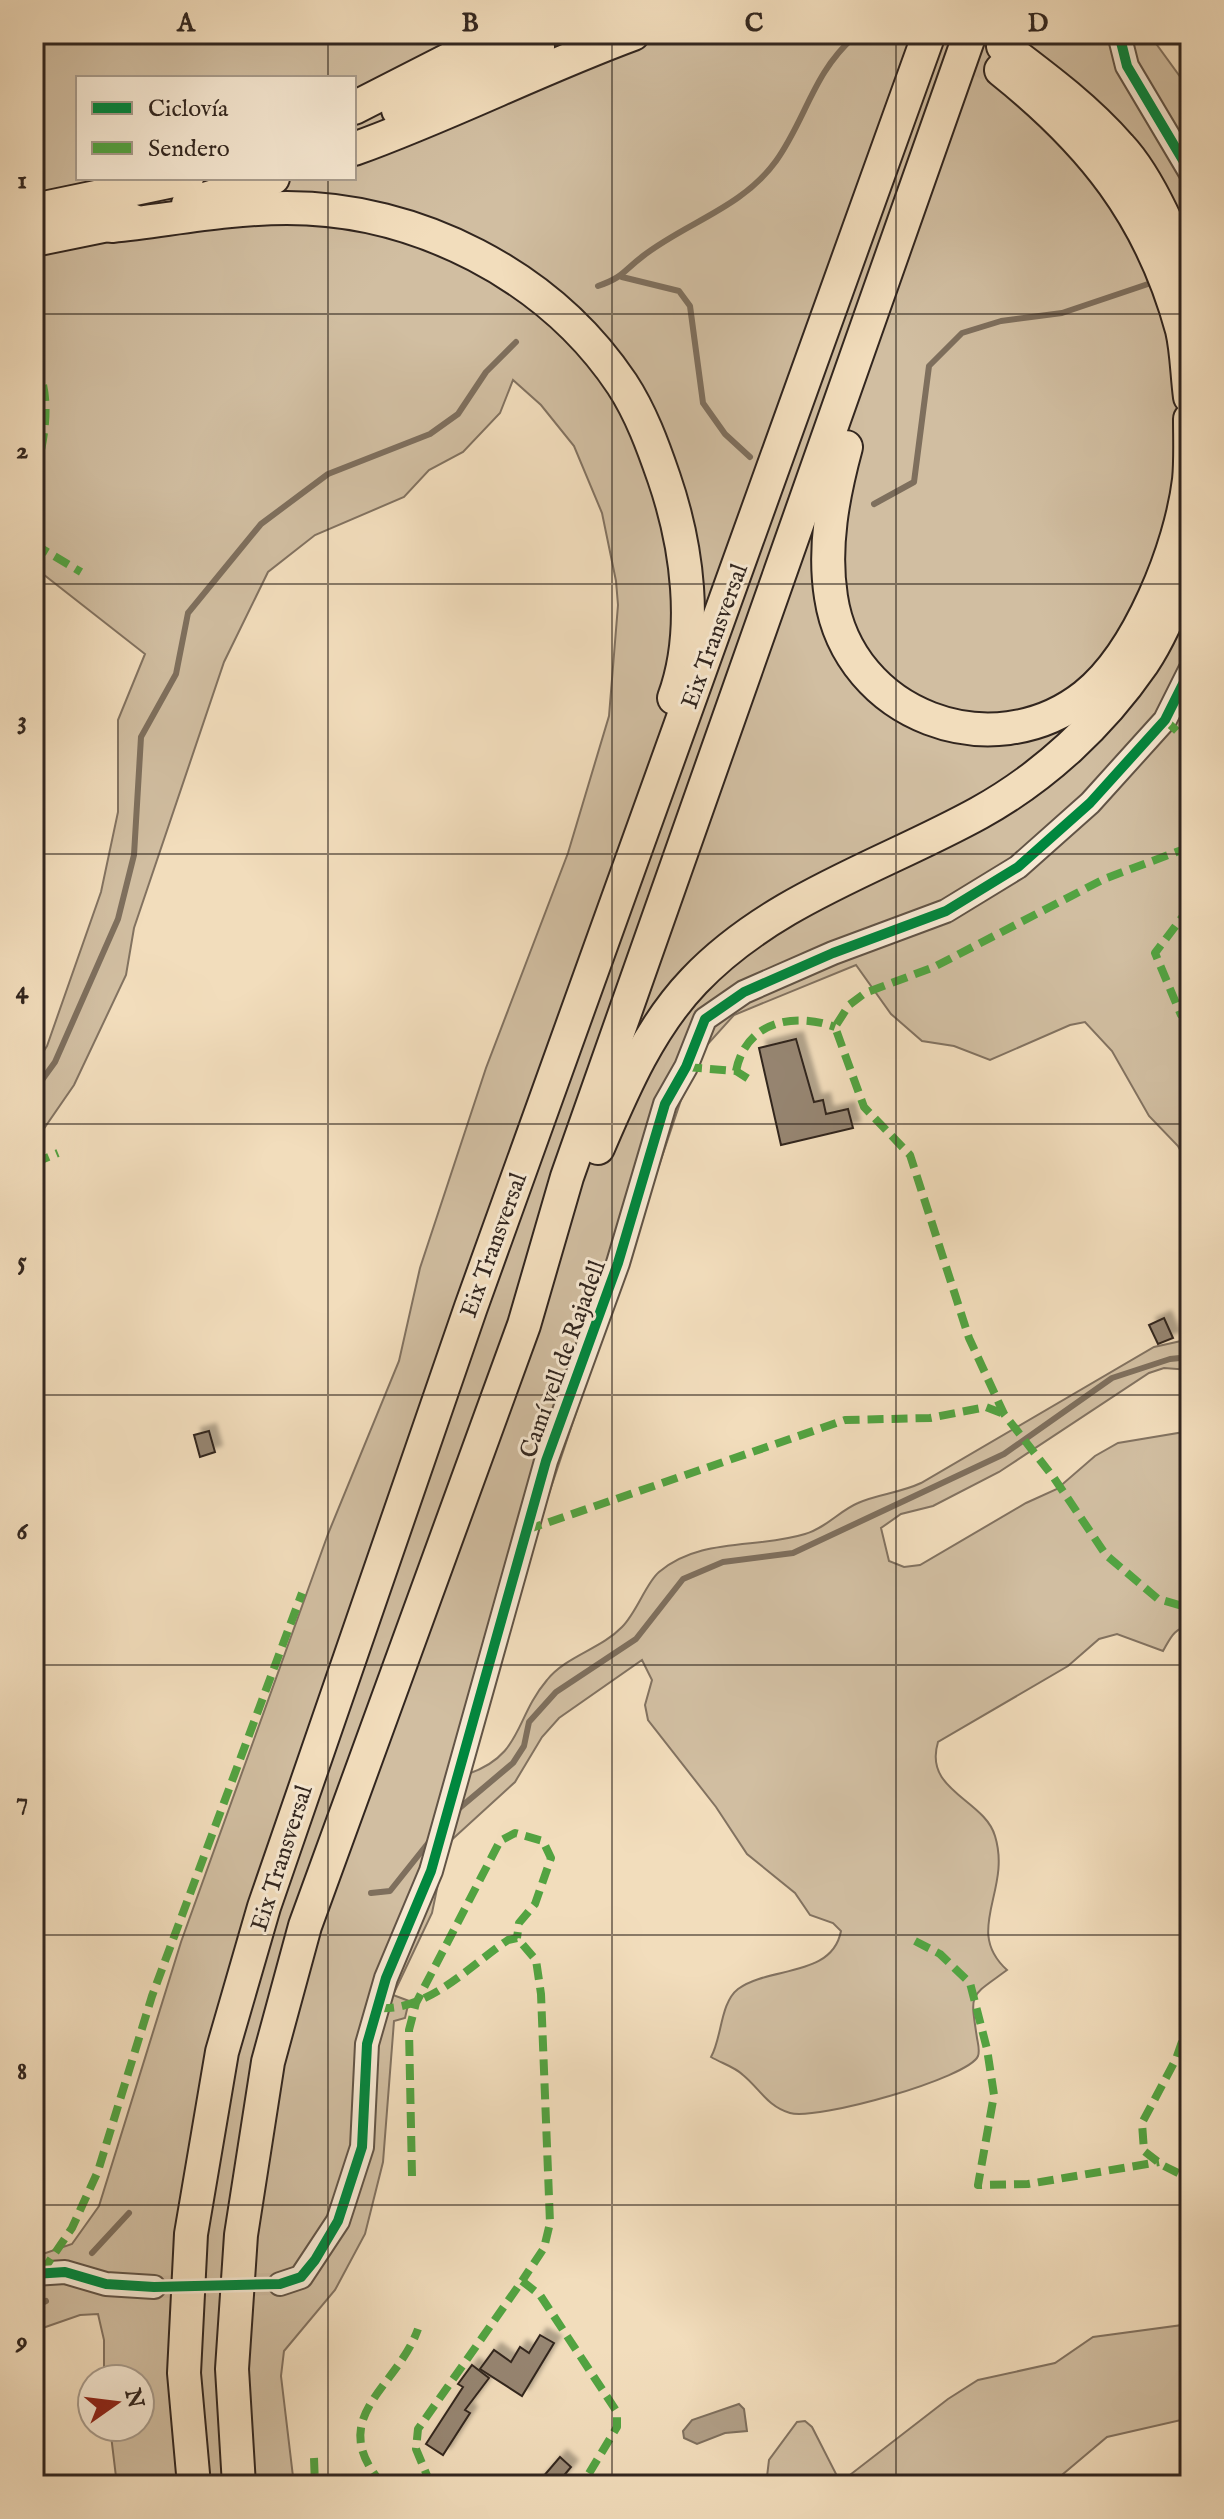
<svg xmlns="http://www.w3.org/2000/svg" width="1224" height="2519" viewBox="0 0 1224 2519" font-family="'IM FELL English',serif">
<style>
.green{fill:#d1bea1;stroke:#827260;stroke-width:2;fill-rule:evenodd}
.water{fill:#b19f87;stroke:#7e6f5d;stroke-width:2}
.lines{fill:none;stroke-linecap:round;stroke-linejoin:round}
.stream{stroke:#7e6f5d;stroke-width:6}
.building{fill:#968571;stroke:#32261f;stroke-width:2;filter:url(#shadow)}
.minor-tunnel{stroke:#ccb89d;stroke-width:22;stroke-dasharray:22 11;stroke-linecap:butt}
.highway-tunnel{stroke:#ccb89d;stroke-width:32;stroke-dasharray:32 16;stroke-linecap:butt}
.minor-casing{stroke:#625446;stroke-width:26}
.highway-casing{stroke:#32261f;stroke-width:36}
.minor{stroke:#f7e9d3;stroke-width:22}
.highway{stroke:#f2ddbc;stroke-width:32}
.quiet{stroke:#52a341;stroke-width:8;stroke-dasharray:16 8;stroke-linecap:butt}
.cycleway-casing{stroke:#f7e9d3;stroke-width:15}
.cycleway{stroke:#00873e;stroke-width:10}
.grid{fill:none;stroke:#32261f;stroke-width:2;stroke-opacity:0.55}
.labels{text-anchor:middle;stroke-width:6;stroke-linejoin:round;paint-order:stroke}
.street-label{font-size:24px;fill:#32261f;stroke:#f7e9d3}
.neatline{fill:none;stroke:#32261f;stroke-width:3}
.grid-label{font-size:26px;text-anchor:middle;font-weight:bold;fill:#32261f}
</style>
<defs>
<filter id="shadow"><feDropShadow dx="7" dy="-7" stdDeviation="2" flood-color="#0004"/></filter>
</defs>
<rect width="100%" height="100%" fill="#f2ddbc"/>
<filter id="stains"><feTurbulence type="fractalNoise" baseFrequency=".0025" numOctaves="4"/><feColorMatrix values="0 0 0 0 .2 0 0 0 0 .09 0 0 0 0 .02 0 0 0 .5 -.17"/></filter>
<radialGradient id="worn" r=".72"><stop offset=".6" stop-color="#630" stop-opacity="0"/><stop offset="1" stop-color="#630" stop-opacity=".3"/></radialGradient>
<!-- green -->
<g class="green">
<path d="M34,34H1149L1181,78L1190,99V1168L1178,1146L1149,1116L1112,1051L1085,1022L1070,1025L990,1060L954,1046L922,1041L891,1014L856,965L734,1015L706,1046L681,1100L532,1544L468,1774C523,1755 514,1719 547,1680C566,1656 601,1649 622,1627C637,1612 646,1583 659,1572C700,1537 757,1549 805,1534C826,1528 839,1511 858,1503C878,1494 900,1493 921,1483L1154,1347L1190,1339V1370L1164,1368L1149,1373L999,1472L933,1506L901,1514L881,1528L889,1561L904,1567L920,1565L1026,1503L1057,1489L1095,1456L1118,1443L1190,1431V1521L1180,1528L1183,1549L1190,1560V1627C1174,1627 1170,1639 1163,1651L1117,1634L1099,1639L1068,1666L938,1742C923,1791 984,1799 995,1836C1012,1891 963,1930 1007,1970C969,1998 970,1991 977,2038C978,2044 980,2050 978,2056C969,2078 816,2121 790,2113C767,2106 760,2089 743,2075C735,2067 721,2063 711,2057C722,2038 720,2003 738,1989C769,1966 832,1978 841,1931L833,1923L810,1915L795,1893L747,1854L716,1807L648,1720L645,1705L652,1680L642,1660L559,1718L542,1737L515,1782L446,1845L432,1913L393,1995L409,2001L405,2018L394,2021L383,2162L365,2234L335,2290L284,2351L281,2376L294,2485H117L110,2427H140V2379H104V2340L98,2314L80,2315L34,2331V2257L72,2244L99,2206L181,1942L328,1534L399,1361L420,1268L486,1068L568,853L609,716L618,605L616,581L602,513L574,446L541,405L513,380L500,413L463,452L429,470L404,497L315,535L268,572L224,662L134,928L126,975L74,1085L34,1143V1066L47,1046L101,892L118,812V720L145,654L34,567ZM78,78H354V178H78Z"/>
<polygon points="1190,2324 1190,2418 1107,2437 1050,2485 766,2485 769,2460 797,2422 805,2421 812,2427 837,2476 846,2478 948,2399 978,2380 1055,2363 1093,2337"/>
</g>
<!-- water -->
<polygon class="water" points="739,2404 744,2409 747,2431 725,2433 697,2444 684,2438 683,2431 692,2420"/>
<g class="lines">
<!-- stream -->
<g class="stream">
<polyline points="622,277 679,291 690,306 703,403 725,434 750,457"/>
<path d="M598,286C624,277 623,271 643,256C687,222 742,208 776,161C806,119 813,73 854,37"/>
<polyline points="874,504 914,482 929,366 962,333 1001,321 1062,313 1148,284"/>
<polyline points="34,1091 55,1062 118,919 134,855 141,737 176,674 188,613 261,524 328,474 430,434 458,414 486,372 516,342"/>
<polyline points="456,1811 513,1763 524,1746 529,1722 556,1692 636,1639 683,1579 723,1562 793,1553 1004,1454 1112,1378 1170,1359 1190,1357"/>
<polyline points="371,1893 390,1891 433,1837"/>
<polyline points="92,2253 129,2213"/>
<polyline points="34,2307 46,2301"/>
</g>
</g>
<!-- building -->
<g class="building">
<polygon points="796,1039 814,1102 823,1100 826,1114 848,1109 853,1128 781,1145 759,1048"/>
<polygon points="1164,1318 1173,1338 1158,1344 1149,1325"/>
<polygon points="209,1431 215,1452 200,1457 194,1435"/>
<polygon points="540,2335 554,2343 522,2396 480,2369 494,2350 511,2362 520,2347 529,2353"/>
<polygon points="472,2365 489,2378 465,2410 470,2413 443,2455 426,2444 463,2387 458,2384"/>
<polygon points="560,2457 571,2467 556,2485 536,2485"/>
</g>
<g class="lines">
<!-- minor-tunnel -->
<polyline class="minor-tunnel" points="154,2287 280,2284"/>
<!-- highway-tunnel -->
<polyline class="highway-tunnel" points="916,34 1001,70"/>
<defs>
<g id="minor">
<polyline points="1119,34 1127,66 1190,172"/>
<polyline points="34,2274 65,2272 106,2284 154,2287"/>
<polyline points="280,2284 301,2277 338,2221 362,2147 367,2044 386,1978 431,1871 546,1461 618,1263 665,1104 686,1067 705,1019 744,992 833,953 946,911 1018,867 1090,803 1165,720 1190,670"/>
</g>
<g id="highway">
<path d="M1003,46C1044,77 1086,108 1120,147C1149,178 1178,244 1190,284"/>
<path d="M1001,70C1091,142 1151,216 1182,330C1187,351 1187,375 1190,397"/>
<polyline points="354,108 499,34"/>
<polyline points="398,110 538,47"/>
<path d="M354,149C449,115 538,69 633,34"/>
<polyline points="188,204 273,178"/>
<polyline points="34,210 187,178"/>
<path d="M112,226C169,220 229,208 287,208C417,208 549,275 622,384C641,413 653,446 664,478C687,545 699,630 674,698"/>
<polyline points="34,240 132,220"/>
<path d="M846,447C833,495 823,547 831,597C849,716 992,769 1085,696C1139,653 1181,547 1189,480C1191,460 1190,439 1190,419"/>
<path d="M598,1148C623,1090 649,1028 694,981C772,899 883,866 979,813C1044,777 1101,724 1143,663C1163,633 1176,597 1190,565"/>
<polyline points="194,2485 184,2373 191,2234 222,2052 264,1907 471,1307 929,34"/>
<polyline points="239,2485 232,2369 241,2235 268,2062 305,1926 524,1325 567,1177 970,34"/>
</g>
</defs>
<!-- minor casing -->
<use href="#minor" class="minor-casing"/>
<!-- highway casing -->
<use href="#highway" class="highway-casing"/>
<!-- minor -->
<use href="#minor" class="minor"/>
<!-- highway -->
<use href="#highway" class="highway"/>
<!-- quiet -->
<g class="quiet">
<polyline points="215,34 227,37 272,34"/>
<path d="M34,363C54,392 44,446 34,477"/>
<polyline points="34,544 81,572"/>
<polyline points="1165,720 1190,743"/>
<polyline points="1190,847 1104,879 934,967 865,993 849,1005 835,1027 864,1107 910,1155 969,1338 1004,1414 1054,1478 1106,1555 1158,1599 1190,1608"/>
<polyline points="1190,907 1155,953 1181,1015 1190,1017"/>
<polyline points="686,1067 736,1071 750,1080"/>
<path d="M736,1071C746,1021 794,1012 835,1027"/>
<polyline points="34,1163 58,1153"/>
<polyline points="526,1530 845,1420 930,1418 986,1407 1004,1414"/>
<polyline points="915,1941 940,1954 970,1983 987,2049 994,2095 978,2185 1028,2184 1159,2162"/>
<path d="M378,2008C429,2011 468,1967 508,1940L517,1938L536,1960L541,1994L550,2223L544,2248L522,2281"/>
<polyline points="1190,2019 1176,2059 1142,2123 1144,2151 1162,2165 1190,2179"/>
<polyline points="412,2176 409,2030 416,2003 500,1841 515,1833 543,1841 551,1858 535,1904 519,1923 517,1938"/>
<polyline points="42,2272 72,2228 98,2171 152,1996 302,1593"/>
<polyline points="314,2458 315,2485"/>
<path d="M383,2485C324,2417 396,2390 418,2329"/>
<polyline points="431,2485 416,2449 418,2429 522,2281 540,2295 617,2412 617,2427 582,2485"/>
</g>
<defs>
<g id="cycleway">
<polyline points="1119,34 1127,66 1190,172"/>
<polyline points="34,2274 65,2272 106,2284 154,2287 280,2284 301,2277 315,2260 338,2221 362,2147 367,2044 386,1978 431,1871 546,1461 618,1263 665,1104 686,1067 705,1019 744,992 833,953 946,911 1018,867 1090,803 1165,720 1190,670"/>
</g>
</defs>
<!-- cycleway casing -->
<use href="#cycleway" class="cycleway-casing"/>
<!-- cycleway -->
<use href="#cycleway" class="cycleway"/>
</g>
<!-- grid -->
<path class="grid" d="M328,34V78M612,34V2485M896,34V2485M328,178V2485M34,314H1190M34,584H1190M34,854H1190M34,1124H1190M34,1395H1190M34,1665H1190M34,1935H1190M34,2205H1190"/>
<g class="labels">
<!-- street labels -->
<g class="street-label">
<text transform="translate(714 636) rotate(-70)" y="8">Eix Transversal</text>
<text transform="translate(493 1245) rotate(-70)" y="8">Eix Transversal</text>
<text transform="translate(562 1359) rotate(-70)" y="8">Camí vell de Rajadell</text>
<text transform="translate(281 1858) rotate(-72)" y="8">Eix Transversal</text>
</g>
</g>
<!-- margin -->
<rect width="1224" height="2519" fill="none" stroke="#f2ddbc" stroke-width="88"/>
<!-- legend -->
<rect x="76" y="76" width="280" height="104" fill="#f7e9d3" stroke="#a89b8b" stroke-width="2"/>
<rect x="92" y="102" width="40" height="12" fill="#00873e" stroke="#a89b8b" stroke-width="2"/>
<text x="148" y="116" font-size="24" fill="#32261f">Ciclovía</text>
<rect x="92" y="142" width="40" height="12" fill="#52a341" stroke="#a89b8b" stroke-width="2"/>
<text x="148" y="156" font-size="24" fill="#32261f">Sendero</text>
<!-- north arrow -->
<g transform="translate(116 2403) rotate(76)"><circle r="38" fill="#f7e9d3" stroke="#a89b8b" stroke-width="2"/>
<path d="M0-6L14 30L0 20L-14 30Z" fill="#8f2418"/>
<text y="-12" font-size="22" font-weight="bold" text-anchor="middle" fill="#32261f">N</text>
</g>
<rect x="44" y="44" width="1136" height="2431" class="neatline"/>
<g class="grid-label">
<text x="186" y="31">A</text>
<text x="470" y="31">B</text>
<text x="754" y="31">C</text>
<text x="1038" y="31">D</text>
<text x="22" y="188">1</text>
<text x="22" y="458">2</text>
<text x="22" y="728">3</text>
<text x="22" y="998">4</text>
<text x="22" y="1269">5</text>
<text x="22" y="1539">6</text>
<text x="22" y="1809">7</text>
<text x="22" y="2079">8</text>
<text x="22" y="2349">9</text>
</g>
<rect width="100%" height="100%" filter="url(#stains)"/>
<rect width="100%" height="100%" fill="url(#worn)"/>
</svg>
